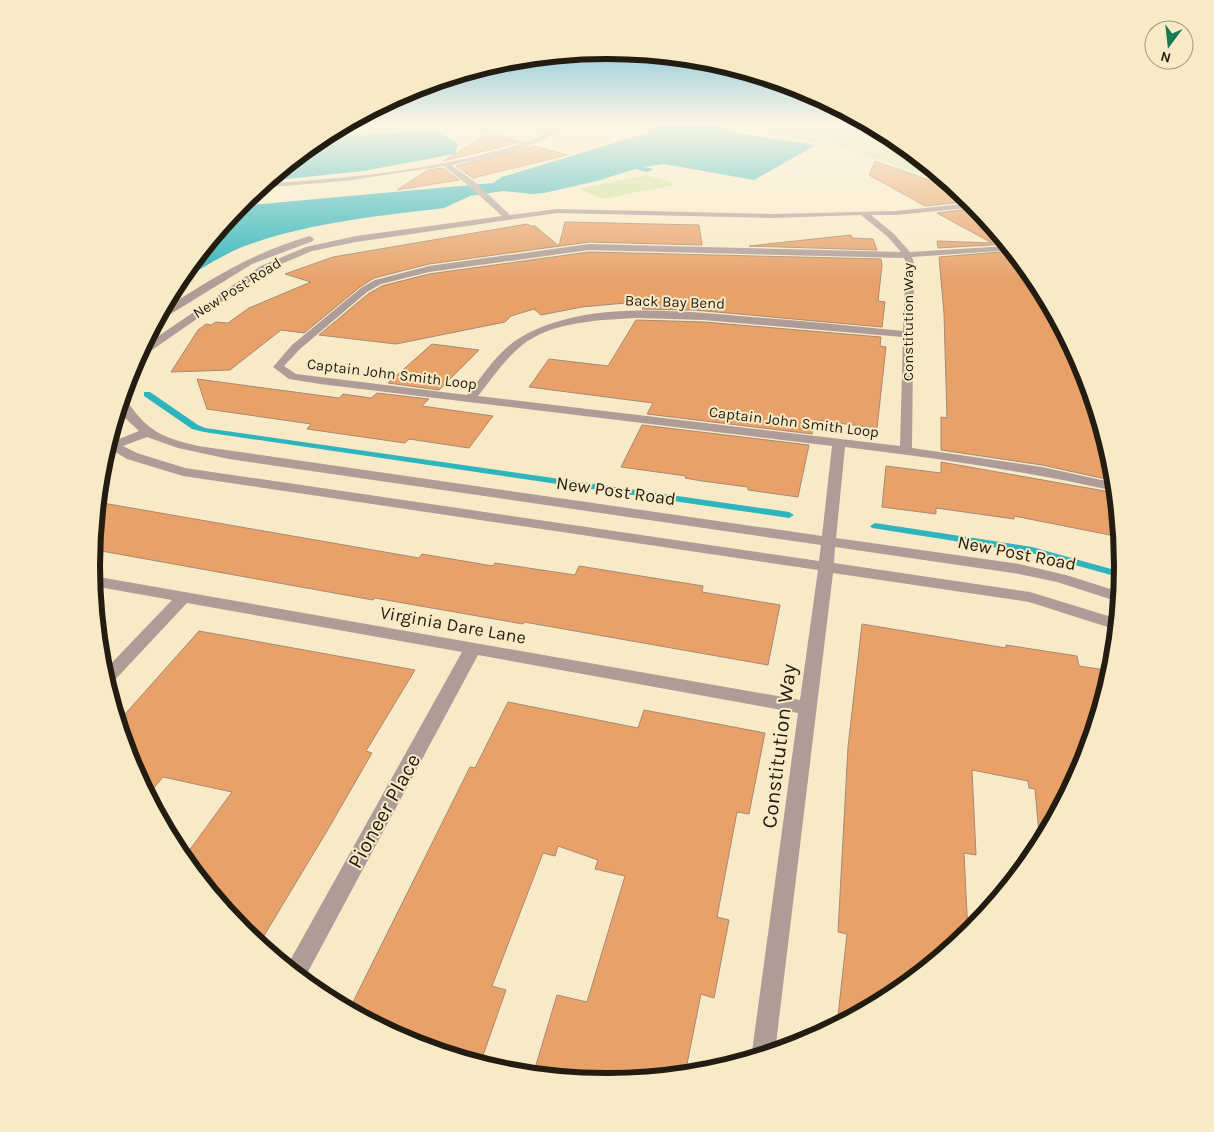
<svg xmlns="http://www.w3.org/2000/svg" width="1214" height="1132" viewBox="0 0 1214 1132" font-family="Karla,sans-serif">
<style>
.green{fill:#cbe09a}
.water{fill:#2db4bd}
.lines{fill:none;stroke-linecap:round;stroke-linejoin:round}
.stream{fill:#2db4bd;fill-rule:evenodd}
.building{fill:#e7a169;stroke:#a78973}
.street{fill:#ae9c98;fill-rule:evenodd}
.labels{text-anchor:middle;stroke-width:4;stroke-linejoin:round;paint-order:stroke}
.far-street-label{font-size:15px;fill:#221d10;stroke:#f8eac6}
.street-label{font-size:18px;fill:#221d10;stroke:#f8eac6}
.near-street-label{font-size:21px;fill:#221d10;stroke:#f8eac6}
.rim{fill:none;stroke:#221d10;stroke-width:6}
</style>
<rect width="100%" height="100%" fill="#f8eac6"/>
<!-- green -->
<g class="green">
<polygon points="344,125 412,125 375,134 319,138"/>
<polygon points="748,125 776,125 824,141 809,143"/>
<polygon points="783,125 870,125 894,137 953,185 827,142 830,140"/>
<polygon points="647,175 673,183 672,185 608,198 601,198 582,190 583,188"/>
</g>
<!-- water -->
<g class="water">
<path d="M653,125H724V130L731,132L816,145L754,180L664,164L643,167L654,169L647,172L635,169L597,181L544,193L532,194L503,191L470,196L444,208C377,216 306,223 242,247C219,257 197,271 176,284L239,206L493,183L502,177L647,133Z"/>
<path d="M425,131C440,132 447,135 458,145L455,154L363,171L267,181L319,138Z"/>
</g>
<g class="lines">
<!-- stream -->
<g class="stream">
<polygon points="144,392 150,392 198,425 205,428 789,512 794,515 789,518 204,432 192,429 144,396"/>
<polygon points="875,523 1032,547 1122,572 1122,578 1031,553 872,528 870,526"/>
</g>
</g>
<!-- building -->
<g class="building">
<polygon points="490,133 521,142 443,161"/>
<polygon points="534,146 567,155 473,178 456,166"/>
<polygon points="875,161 960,191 972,201 925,206 869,175"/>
<polygon points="443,168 459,180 397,190 428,170"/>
<polygon points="978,208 1007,244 938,248 937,241 992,243 937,213"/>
<polygon points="565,222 699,225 702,245 589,242 429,264 374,278 360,287 304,333 281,330 230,370 171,372 198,330 206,324 211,325 216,322 228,323 249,308 311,282 285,274 333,257 527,224 531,226 535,226 559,246"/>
<polygon points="851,235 852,238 873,239 877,250 749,246"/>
<polygon points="1013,251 1036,280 1084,369 1113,466 1115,481 1042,465 941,450 941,417 947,418 944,313 939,257"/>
<polygon points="589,252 881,259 882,265 878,301 885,302 882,327 694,310 642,309 647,301 582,307 541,315 534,309 511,316 505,322 396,344 319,335 368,294 382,286 429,274"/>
<polygon points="636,320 704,322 881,337 880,346 886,347 877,428 814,420 812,434 647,414 653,403 529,387 549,359 608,366"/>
<polygon points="432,344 479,350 439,390 388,383"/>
<polygon points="197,379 339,398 343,394 371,398 377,393 429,399 422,406 493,416 469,448 409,439 405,443 307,429 311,424 207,409"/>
<polygon points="642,425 809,445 798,497 748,490 748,487 702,481 685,478 686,476 621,467"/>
<polygon points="941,462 1116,493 1120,537 1014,516 1014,519 936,508 936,514 882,507 886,466 941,473"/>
<polygon points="97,502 419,558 422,554 493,566 495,563 575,575 579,566 703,586 702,592 780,605 768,665 524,622 523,624 375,598 373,600 96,550 94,540"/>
<polygon points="862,624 1006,648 1006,645 1077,656 1079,666 1112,671 1084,764 1040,845 1035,789 1029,788 1028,781 972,770 976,855 964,853 968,934 893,995 837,1025 847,934 838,932 848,747"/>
<polygon points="199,631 415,670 366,751 372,753 327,831 259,944 242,931 183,859 232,792 163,777 147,796 130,763 118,722"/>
<polygon points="508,702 638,728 644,710 765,733 749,814 737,812 717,917 729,920 714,998 701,994 685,1074 607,1082 533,1075 557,995 587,1002 625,876 595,869 598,860 558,846 555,856 543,853 492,986 506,990 480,1064 409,1043 349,1010 470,767 475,768"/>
</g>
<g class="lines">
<!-- street -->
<g class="street">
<path d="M561,126L563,129C530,150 489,157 451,165L476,183L510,215L557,209L772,214L896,211L973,203L977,207L896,215H871L894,234L910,252L1008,246L1012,250L912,257L914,263L912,448L1042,467L1115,483V491C1025,471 936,458 845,447L836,538L1019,564L1066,575L1120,592L1119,602L1057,582L1019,574L835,547L834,563L1030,592L1118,619L1117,630L1029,602L833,573L775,1052L751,1059L798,713L478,655L303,981L287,966L462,652L187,603L111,684L107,686L103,672L172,600L93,586V576L800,700L818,570L183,476L127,459L112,450L105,451L109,439L114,441L139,431L124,417L119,407L122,397L125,398C147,431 160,437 198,446L822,536L832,446L320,384L289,379L273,367L292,345L361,288L375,280L429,266L589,244L901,252L888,237L861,215L772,218L557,213L356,242L312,251L267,270L142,357L136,358L141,348L261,266L306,247L356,236L502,216L470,187L444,166L345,181L258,188L263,184C350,178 440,170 523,143C536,139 548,131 561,126ZM589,250L904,258L906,263L903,331C853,326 803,321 752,317C679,311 583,299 518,339C497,352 482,377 467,395L296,374L284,366L300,349L367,292L381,284L429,272ZM637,318L704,320L903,337L900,446L478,396C492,379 504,360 521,346C552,321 599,320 637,318ZM147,437L178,448L229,459L821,545L819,561L185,468L137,453L123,446Z"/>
<path d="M310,236L314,239L313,241L252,264L161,320L156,321L161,311C208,281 255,251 310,236Z"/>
</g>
</g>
<!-- sky -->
<linearGradient id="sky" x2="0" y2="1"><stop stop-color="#5db4d7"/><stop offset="0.44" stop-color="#fcf6e5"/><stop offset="1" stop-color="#fcf6e5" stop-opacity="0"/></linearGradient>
<rect width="1214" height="283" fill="url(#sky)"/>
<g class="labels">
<!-- far-street labels -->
<g class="far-street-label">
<text transform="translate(237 288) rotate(-32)" y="5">New Post Road</text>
<text transform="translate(675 302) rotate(2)" y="5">Back Bay Bend</text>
<text transform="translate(908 322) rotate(-90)" y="5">Constitution Way</text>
<text transform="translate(392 374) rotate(7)" y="5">Captain John Smith Loop</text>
<text transform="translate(794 422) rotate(7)" y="5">Captain John Smith Loop</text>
</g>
<!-- street labels -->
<g class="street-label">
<text transform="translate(616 491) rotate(8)" y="6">New Post Road</text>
<text transform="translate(1017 553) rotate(11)" y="6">New Post Road</text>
<text transform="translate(453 625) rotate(10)" y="6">Virginia Dare Lane</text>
</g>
<!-- near-street labels -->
<g class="near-street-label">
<text transform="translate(779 746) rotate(-83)" y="7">Constitution Way</text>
<text transform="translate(384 811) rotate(-61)" y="7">Pioneer Place</text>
</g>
</g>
<!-- crop -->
<path d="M0 0H1214V1132H0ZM100 566a507 507 0 1 1 1014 0a507 507 0 1 1-1014 0Z" fill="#f8eac6" fill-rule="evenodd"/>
<path class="rim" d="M100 566a507 507 0 1 1 1014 0a507 507 0 1 1-1014 0Z"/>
<!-- north arrow -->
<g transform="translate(1169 45) rotate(195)"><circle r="24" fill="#f8eac6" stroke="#a2987d"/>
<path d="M0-4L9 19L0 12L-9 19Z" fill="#167a53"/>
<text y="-8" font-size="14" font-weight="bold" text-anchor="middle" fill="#221d10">N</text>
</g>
</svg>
